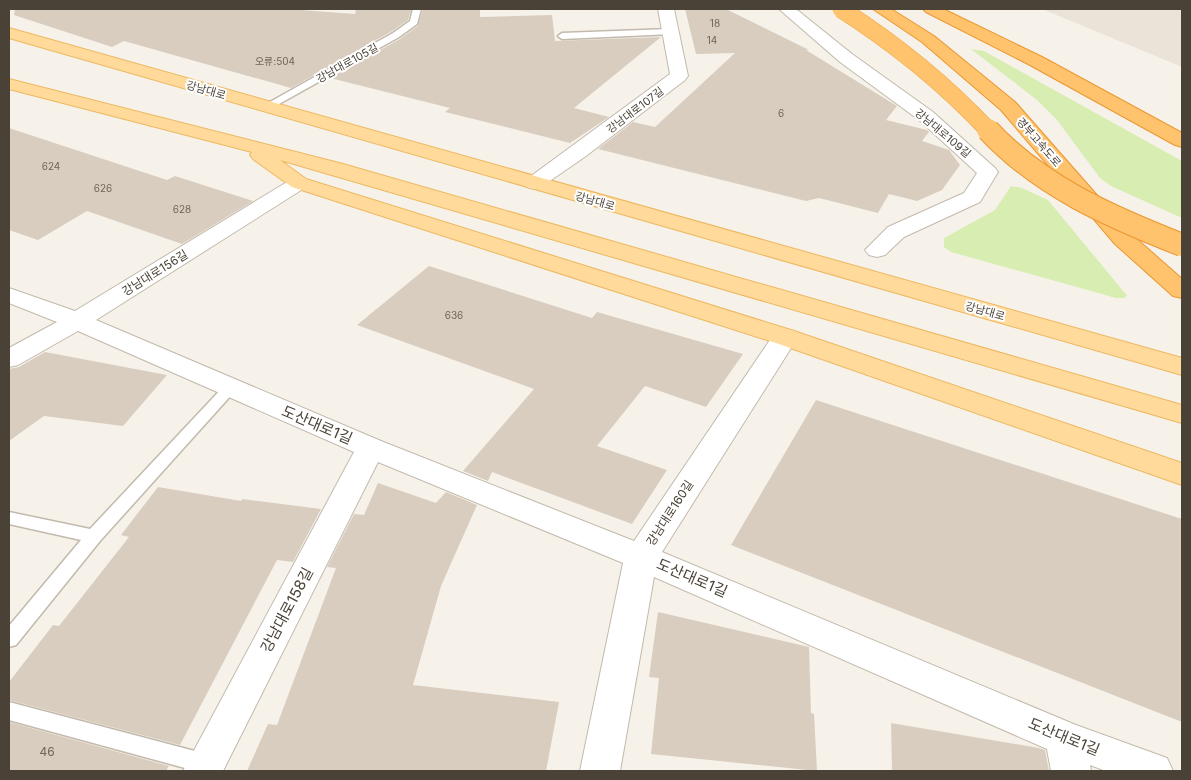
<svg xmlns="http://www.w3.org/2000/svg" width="1191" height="780" viewBox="0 0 1191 780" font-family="Inter,'Noto Sans KR',sans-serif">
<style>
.residential{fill:#ebe3d8}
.green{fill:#d7edb1}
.building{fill:#d9cdbf}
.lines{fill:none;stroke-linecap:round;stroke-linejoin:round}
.lane-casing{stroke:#c3b9ac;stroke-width:3}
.street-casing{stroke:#c3b9ac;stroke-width:2}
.primary-casing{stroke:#edb861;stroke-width:2}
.highway-casing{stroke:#ea9731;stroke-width:2}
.lane{fill:#fff;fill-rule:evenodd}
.street{fill:#fff;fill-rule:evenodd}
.primary{fill:#ffda9b;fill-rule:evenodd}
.highway{fill:#ffc36d;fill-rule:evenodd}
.highway-bridge-far1-casing{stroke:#ea9731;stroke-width:18;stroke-linecap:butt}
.highway-bridge-casing{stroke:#ea9731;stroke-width:24;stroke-linecap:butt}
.highway-bridge-far1{stroke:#ffc36d;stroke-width:17}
.highway-bridge{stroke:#ffc36d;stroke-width:22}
.labels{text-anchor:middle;stroke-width:4;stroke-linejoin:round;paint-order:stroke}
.number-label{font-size:10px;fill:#6e6559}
.far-street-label{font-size:11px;fill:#4b4237;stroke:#fff}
.street-label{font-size:12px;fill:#4b4237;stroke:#fff}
.near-number-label{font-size:12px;fill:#6e6559}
.near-street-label{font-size:15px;fill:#4b4237;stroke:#fff}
</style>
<rect width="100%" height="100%" fill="#f6f2ea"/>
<!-- residential -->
<polygon class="residential" points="1042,9 1182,9 1182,67"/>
<!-- green -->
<g class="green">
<polygon points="971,49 984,51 1182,161 1182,218 1111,186 1100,178 1057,120 1037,100"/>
<polygon points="1011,186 1022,188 1048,200 1124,292 1127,295 1125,298 1116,298 951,252 944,247 944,238 995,210"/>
</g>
<!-- building -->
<g class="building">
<polygon points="15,9 287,9 355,14 356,10 411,10 408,20 392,31 291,88 124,41 112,47 14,15"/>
<polygon points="423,9 480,9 480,17 552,15 555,41 661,37 574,108 609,117 570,143 445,112 450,108 330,78 400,39 418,26"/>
<polygon points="685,9 726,9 809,50 806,50 897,106 886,120 927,130 929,132 922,141 949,150 960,165 942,190 917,201 889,194 878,213 819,198 806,201 598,149 633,122 655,127 735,53 696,54"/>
<polygon points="9,128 167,180 175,176 253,201 182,244 87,211 38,240 9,230"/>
<polygon points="429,266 592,318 597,312 743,354 706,407 645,386 597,446 667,470 632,524 492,472 488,481 463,471 534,389 357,325"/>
<polygon points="45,352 167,375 123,426 44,416 9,441 9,369 19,367"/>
<polygon points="816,400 1182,519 1182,722 731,545"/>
<polygon points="378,483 436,503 446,492 477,505 441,586 413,685 559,702 546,771 247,771 268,724 277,725 336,568 327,567 354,514 364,515"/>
<polygon points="158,487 241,501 242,499 321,509 293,562 277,560 180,745 9,700 9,682 53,625 59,626 129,537 121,535"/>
<polygon points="658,612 809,647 811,713 814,714 817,771 651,754 659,678 649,677"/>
<polygon points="9,722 169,766 166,771 9,771"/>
<polygon points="891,723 1039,748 1045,750 1049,771 892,771"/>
</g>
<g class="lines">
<defs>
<g id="lane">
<polygon points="413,9 421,9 417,24 399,37 270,109 261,107 393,33 410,21"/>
<polygon points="670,29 674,32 673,34 562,39 558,36 562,33"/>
<polygon points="230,383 237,388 235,391 100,541 16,645 9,647 9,626 81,540 9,524 9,512 90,529 225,385"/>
<polygon points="9,702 206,754 214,757 217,764 213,771 196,771 9,720"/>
</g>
<g id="street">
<polygon points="658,9 674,9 688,76 685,80 586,156 541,187 534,189 527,187 524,183 527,179 670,74"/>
<polygon points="779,9 796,9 852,54 933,112 995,168 998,172 980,202 904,237 885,255 877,257 869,255 865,250 888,227 964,193 977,173 919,120 840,62"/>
<polygon points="299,177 306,179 309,183 306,187 96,320 381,441 634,541 776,331 785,329 794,331 798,337 662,552 1076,725 1167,758 1173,771 1106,771 1090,765 1091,771 1051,771 1047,749 654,577 620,771 580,771 623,563 378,462 223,771 183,771 354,452 78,331 18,365 9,367 9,348 57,322 9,303 9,288 75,311 292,179"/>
</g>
<g id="primary">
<polygon points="9,28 1182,358 1182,375 9,38"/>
<polygon points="9,79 343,164 1182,405 1182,423 280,160 306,179 794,331 1182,463 1182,485 776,343 292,187 253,159 250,155 252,152 9,89"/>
</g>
<g id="highway">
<polygon points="873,9 891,9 934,36 1015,102 1131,234 1182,279 1182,298 1173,296 1115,244 1001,110 922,42"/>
<polygon points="923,9 943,9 1042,57 1182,133 1182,147 1175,145 1030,65 926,12"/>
</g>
</defs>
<!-- lane casing -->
<use href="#lane" class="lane-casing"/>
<!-- street casing -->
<use href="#street" class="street-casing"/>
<!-- primary casing -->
<use href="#primary" class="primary-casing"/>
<!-- highway casing -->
<use href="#highway" class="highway-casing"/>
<!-- lane -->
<use href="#lane" class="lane"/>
<!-- street -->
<use href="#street" class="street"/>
<!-- primary -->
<use href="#primary" class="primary"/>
<!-- highway -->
<use href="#highway" class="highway"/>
<defs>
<path id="highway-bridge-far1" d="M841,9C894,43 946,85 989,131"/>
<path id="highway-bridge" d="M988,130C1041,187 1111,217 1182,245"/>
</defs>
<!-- highway-bridge-far1 casing -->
<use href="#highway-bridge-far1" class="highway-bridge-far1-casing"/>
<!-- highway-bridge casing -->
<use href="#highway-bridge" class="highway-bridge-casing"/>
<!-- highway-bridge-far1 -->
<use href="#highway-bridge-far1" class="highway-bridge-far1"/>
<!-- highway-bridge -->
<use href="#highway-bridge" class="highway-bridge"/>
</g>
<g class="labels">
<!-- number labels -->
<g class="number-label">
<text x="715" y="27">18</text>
<text x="712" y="44">14</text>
<text x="275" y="65">오류:504</text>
<text x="781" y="117">6</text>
<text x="51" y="170">624</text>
<text x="103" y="192">626</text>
<text x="182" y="213">628</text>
<text x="454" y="319">636</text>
</g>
<!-- far-street labels -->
<g class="far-street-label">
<text transform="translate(347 63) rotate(-29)" y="4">강남대로105길</text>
<text transform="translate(206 90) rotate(16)" y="4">강남대로</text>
<text transform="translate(635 110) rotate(-37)" y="4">강남대로107길</text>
<text transform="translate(943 133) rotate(40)" y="4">강남대로109길</text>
<text transform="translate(1039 142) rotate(49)" y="4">경부고속도로</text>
<text transform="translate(595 201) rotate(16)" y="4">강남대로</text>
<text transform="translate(985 311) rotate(16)" y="4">강남대로</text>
</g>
<!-- street labels -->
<g class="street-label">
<text transform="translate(155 273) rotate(-32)" y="4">강남대로156길</text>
<text transform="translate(670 513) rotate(-57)" y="4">강남대로160길</text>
</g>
<!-- near-number labels -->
<g class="near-number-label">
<text x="47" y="756">46</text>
</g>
<!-- near-street labels -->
<g class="near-street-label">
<text transform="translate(317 425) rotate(23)" y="5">도산대로1길</text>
<text transform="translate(692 578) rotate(23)" y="5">도산대로1길</text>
<text transform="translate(287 610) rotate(-62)" y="5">강남대로158길</text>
<text transform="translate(1064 737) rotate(22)" y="5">도산대로1길</text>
</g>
</g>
<!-- border -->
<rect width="1191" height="780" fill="none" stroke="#4b4237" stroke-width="20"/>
</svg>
